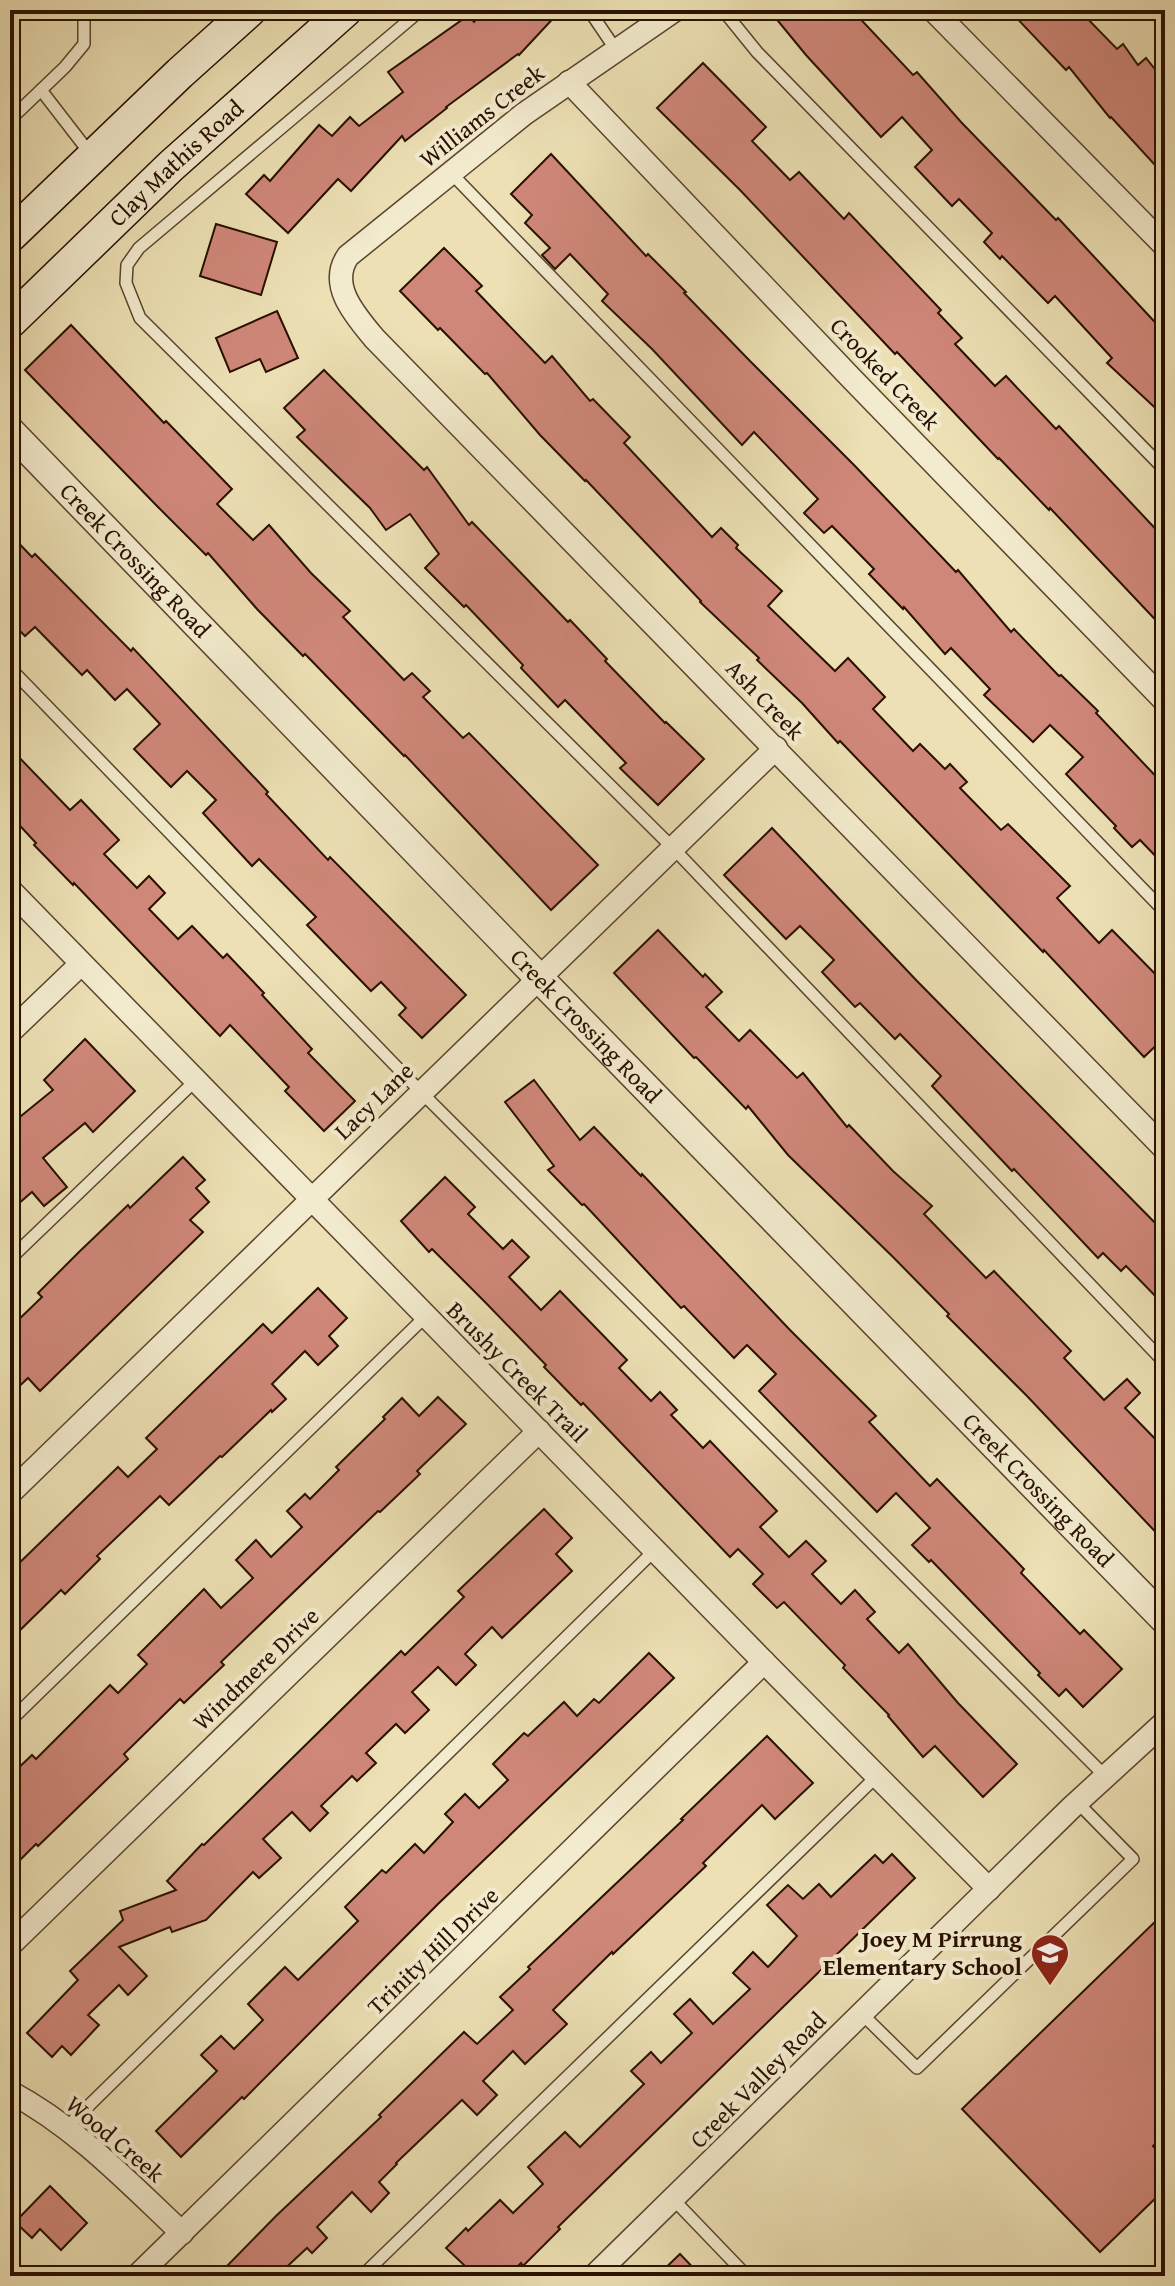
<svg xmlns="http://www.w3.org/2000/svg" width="1175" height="2286" viewBox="0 0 1175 2286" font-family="'Gentium Book Plus',serif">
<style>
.building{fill:#cf8779;stroke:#291000;stroke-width:2}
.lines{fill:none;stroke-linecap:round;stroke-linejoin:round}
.service-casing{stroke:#5a442d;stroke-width:14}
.minor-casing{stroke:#5a442d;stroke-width:25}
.tertiary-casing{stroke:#5a442d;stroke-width:31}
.secondary-casing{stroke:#291000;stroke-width:35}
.service{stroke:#f3ebce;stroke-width:11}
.minor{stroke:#f3ebce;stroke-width:22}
.tertiary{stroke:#f3ebce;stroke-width:28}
.secondary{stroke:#f3ebce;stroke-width:32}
.labels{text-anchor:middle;stroke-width:8;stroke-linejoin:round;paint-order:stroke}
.street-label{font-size:24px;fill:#291000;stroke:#f3ebce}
.poi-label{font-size:24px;font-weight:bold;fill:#291000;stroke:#f3ebce;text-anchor:end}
</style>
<rect width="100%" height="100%" fill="#ece0b4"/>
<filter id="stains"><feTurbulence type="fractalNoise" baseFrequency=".0025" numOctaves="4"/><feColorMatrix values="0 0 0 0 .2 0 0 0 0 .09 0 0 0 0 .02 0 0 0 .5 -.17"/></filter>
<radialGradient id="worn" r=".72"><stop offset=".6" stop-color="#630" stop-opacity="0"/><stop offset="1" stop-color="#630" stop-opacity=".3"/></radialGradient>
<!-- building -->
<g class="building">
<polygon points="485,10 561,10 519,55 518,54 446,107 447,108 405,141 402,136 351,191 338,179 288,233 246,194 264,175 270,181 319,125 332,136 350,117 359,126 403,92 388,72 469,15 474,22"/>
<polygon points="769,10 852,10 913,75 917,72 961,122 1056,220 1058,218 1165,333 1165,417 1107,363 1112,358 1055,296 1048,303 1002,256 1000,259 984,242 992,233 959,199 952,206 915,167 932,150 902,117 881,137 806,55"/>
<polygon points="1009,10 1079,10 1117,49 1123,44 1138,65 1146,58 1165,82 1165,176 1111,117 1110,118 1069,67 1066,70"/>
<polygon points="703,63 766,127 752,141 790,180 799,172 844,219 849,213 941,310 938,313 962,338 955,344 995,386 1006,376 1056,429 1059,426 1165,539 1165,630 1050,508 1049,510 999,458 998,459 897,352 895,354 740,190 657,108"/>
<polygon points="551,154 646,256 648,254 686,292 684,293 750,361 854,465 956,572 958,570 1011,632 1014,629 1059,676 1061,675 1098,711 1096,713 1165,786 1165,866 1140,840 1132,847 1114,828 1116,826 1066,774 1083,757 1050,725 1033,742 984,695 990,689 951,648 945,654 904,607 903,609 869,574 874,569 832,526 824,533 804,513 818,499 754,432 742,445 652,349 602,301 608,294 570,254 555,269 542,255 550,248 525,223 532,215 511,194"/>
<polygon points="216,224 277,242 261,295 200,276"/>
<polygon points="444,248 482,286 476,291 545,363 552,356 590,401 593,399 630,437 624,443 712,537 721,528 738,545 736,548 782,591 768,606 835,671 848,658 885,697 873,709 913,751 920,744 945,769 950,764 967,782 960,788 1001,830 1008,824 1070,886 1057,898 1099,943 1112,930 1165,984 1165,1037 1144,1057 1044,950 1043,952 840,741 838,743 802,703 757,660 759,658 700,602 701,601 586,480 585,481 540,435 487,373 485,374 440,328 438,330 400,291"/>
<polygon points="277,311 298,358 266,372 260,359 230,372 216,338"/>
<polygon points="71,325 164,423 166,421 232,489 217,504 253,540 269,525 311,573 350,611 343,617 404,680 412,673 430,691 423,697 463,738 469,733 598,865 551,910 405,755 404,756 305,654 303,656 257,609 208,553 206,555 157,506 25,370"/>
<polygon points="324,370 424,470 427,467 469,525 472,522 568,622 570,620 607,659 605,661 665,723 666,722 704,759 658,805 620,768 626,763 565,700 558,707 521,668 523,665 466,605 464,607 425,568 439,554 410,514 386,530 370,508 297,437 305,430 284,408"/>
<polygon points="10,534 32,557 35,554 131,651 133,648 268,792 266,794 328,860 330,857 466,995 422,1038 399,1015 406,1008 381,982 371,991 307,925 316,917 259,859 252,866 203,813 216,800 187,771 171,787 134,749 160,724 127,689 115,700 87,670 82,675 35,627 25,636 10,621"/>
<polygon points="10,748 70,810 81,800 119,840 104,854 137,888 149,876 165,893 149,909 178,939 192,926 223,958 227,954 264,993 262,995 312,1049 308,1053 355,1101 324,1131 285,1091 289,1087 230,1025 220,1036 74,883 73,885 34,845 36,843 10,815"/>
<polygon points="772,828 917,981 1165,1233 1165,1306 1126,1266 1121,1271 1103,1253 1098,1258 1014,1169 1012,1171 932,1086 941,1076 900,1034 895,1039 860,1003 855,1007 822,972 834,960 800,926 786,939 724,875"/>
<polygon points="658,930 703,977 705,974 722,992 706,1007 739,1041 750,1030 797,1078 803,1073 847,1127 849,1125 893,1171 932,1206 924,1214 986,1278 994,1271 1071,1351 1064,1358 1104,1400 1127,1379 1140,1393 1125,1408 1165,1449 1165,1542 1027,1396 947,1316 949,1314 893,1257 788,1155 748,1106 746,1109 696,1057 694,1058 614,973"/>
<polygon points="85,1039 135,1091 93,1132 85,1123 43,1158 67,1187 44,1206 32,1192 10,1211 10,1125 53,1090 44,1080"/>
<polygon points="534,1080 580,1140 594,1127 641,1176 642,1174 790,1330 876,1416 869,1422 930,1486 937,1479 1024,1569 1021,1573 1080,1634 1084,1630 1122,1669 1083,1707 1066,1689 1059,1696 1038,1675 1040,1673 931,1560 929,1562 912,1545 930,1528 896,1493 877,1512 759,1391 776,1374 747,1345 734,1358 684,1306 681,1308 584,1204 582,1205 548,1170 554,1166 505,1102"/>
<polygon points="183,1157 205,1180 196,1188 209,1202 190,1220 203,1232 40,1391 28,1378 10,1395 10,1328 42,1297 38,1293 79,1252 128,1205 130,1208"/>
<polygon points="445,1177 475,1207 468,1214 503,1249 512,1240 529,1257 509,1277 541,1310 560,1291 627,1360 619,1368 651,1401 660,1392 677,1410 671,1415 703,1448 710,1441 777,1511 760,1527 789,1557 806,1541 826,1561 812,1574 841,1604 855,1590 875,1612 867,1619 899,1653 908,1644 958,1703 1017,1764 983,1797 935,1746 923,1757 888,1716 889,1715 843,1668 845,1665 784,1602 777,1608 753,1584 763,1574 738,1549 730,1557 583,1403 581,1405 544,1367 546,1365 484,1301 432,1249 429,1252 401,1221"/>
<polygon points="318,1288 347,1318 329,1336 338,1346 318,1365 305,1351 272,1384 286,1399 272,1412 271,1410 222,1457 220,1456 169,1505 160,1496 97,1556 100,1559 65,1594 61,1590 10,1640 10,1572 118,1467 128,1477 157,1449 146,1438 263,1324 272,1333"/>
<polygon points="438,1397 466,1424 417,1471 420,1474 380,1512 378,1511 221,1662 224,1665 184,1703 180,1699 124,1754 128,1759 38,1846 36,1844 10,1870 10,1776 32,1755 36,1759 110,1685 118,1693 147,1664 138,1655 204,1589 221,1608 253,1578 236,1560 256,1540 271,1557 302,1527 287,1511 305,1494 310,1499 339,1470 336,1467 385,1419 383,1417 402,1398 419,1416"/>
<polygon points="544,1509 572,1538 556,1554 572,1571 502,1638 492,1627 465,1654 476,1665 456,1685 438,1667 412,1692 429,1710 405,1733 396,1724 366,1753 376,1763 357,1781 352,1776 321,1806 328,1813 310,1831 292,1812 263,1839 281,1858 259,1878 253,1872 206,1920 172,1932 170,1927 119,1947 147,1976 128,1995 119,1985 88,2015 99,2025 71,2055 62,2046 52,2057 27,2033 78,1980 70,1971 123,1920 120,1911 176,1890 167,1881 202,1844 204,1845 401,1651 405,1655 464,1597 458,1591"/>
<polygon points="649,1653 674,1678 438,1904 244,2099 242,2097 181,2157 156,2131 217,2071 201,2055 221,2036 234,2049 263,2020 248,2004 285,1967 298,1980 358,1921 345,1907 382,1870 386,1873 415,1844 424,1853 453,1822 445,1814 465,1794 479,1808 508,1780 493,1764 524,1733 528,1736 564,1702 577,1716 594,1699 599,1703"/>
<polygon points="767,1736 813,1783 775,1819 762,1805 703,1863 706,1866 613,1954 612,1952 553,2010 567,2024 525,2064 513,2051 483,2081 497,2095 477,2115 462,2100 396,2163 397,2164 379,2182 389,2193 371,2212 352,2192 317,2227 327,2238 312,2253 307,2248 277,2276 237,2276 227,2266 276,2216 381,2117 379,2115 464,2032 477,2044 513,2010 500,1997 530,1969 528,1967 683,1820 681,1819"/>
<polygon points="892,1854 915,1878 558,2227 560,2229 523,2266 521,2263 508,2276 453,2276 464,2265 446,2248 466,2228 468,2231 500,2200 513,2213 543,2184 528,2167 565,2132 580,2147 644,2084 631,2071 651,2052 661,2063 692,2033 674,2014 690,1999 713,2024 750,1989 733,1973 753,1952 768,1967 797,1936 767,1905 788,1885 803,1899 819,1884 831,1897 875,1855 883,1863"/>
<polygon points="1165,1912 1165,2135 1153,2146 1165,2159 1165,2189 1100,2252 962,2109"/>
<polygon points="50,2186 87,2223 61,2250 40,2229 32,2238 15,2222"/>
<polygon points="680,2254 701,2276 657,2276"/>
</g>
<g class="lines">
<defs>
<g id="service">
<polyline points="421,10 139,248 127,265 126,283 140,318 673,848 1165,1363"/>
<polyline points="589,10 616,50"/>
<polyline points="723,10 757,52 1165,470"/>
<polyline points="41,90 92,156"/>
<polyline points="10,118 16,114 65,67 84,44 84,10"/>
<polyline points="451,173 1165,912"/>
<polyline points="10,668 421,1092 1105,1776"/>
<polyline points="10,1259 195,1081"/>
<polyline points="10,1721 426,1316"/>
<polyline points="862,2014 917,2068 1133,1859 1077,1802"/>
<polyline points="66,2128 655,1550"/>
<polyline points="674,2200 747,2276"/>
<polyline points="362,2276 877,1776"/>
</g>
<g id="minor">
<path d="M675,10L524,114L348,256C328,285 355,315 374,338L1165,1149"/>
<polyline points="933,10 1165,246"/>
<polyline points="569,82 852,379 1165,701"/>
<polyline points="10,890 764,1662 989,1889"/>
<polyline points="10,1032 81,964"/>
<polyline points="10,1493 776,748"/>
<polyline points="10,1945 539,1431"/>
<path d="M10,2092C76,2127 128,2182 182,2233"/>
<polyline points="137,2276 764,1662"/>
<polyline points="594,2276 1071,1808 1165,1722"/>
</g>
<g id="tertiary">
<path id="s1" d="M10,431L539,978L1165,1620"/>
</g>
<g id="secondary">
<polyline points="10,236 180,73 250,10"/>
<path id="s2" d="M10,322L171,166L346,10"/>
</g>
</defs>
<!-- service casing -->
<use href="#service" class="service-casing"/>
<!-- minor casing -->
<use href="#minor" class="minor-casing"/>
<!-- tertiary casing -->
<use href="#tertiary" class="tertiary-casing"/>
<!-- secondary casing -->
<use href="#secondary" class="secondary-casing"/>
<!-- service -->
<use href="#service" class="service"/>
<!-- minor -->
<use href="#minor" class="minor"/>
<!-- tertiary -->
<use href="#tertiary" class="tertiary"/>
<!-- secondary -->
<use href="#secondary" class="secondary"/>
</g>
<!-- icons -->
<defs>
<symbol id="school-pin" viewBox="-11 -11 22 30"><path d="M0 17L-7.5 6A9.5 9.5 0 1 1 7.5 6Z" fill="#8f2418" stroke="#f3ebce"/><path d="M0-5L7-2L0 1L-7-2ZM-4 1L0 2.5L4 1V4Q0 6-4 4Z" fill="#fff"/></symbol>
</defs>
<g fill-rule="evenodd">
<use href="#school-pin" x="1028" y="1931" width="44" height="60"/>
</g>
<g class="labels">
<!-- street labels -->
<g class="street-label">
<text transform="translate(482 116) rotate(-38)" y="8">Williams Creek</text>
<text dy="8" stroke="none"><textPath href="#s2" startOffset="230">Clay Mathis Road</textPath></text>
<text transform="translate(885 374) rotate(46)" y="8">Crooked Creek</text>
<text dy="8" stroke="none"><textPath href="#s1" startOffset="180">Creek Crossing Road</textPath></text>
<text transform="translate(765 700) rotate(46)" y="8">Ash Creek</text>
<text dy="8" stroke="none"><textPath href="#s1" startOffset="828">Creek Crossing Road</textPath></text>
<text transform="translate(374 1101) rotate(-44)" y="8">Lacy Lane</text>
<text transform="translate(517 1372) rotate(45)" y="8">Brushy Creek Trail</text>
<text dy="8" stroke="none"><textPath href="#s1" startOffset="1476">Creek Crossing Road</textPath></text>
<text transform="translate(256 1669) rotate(-44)" y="8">Windmere Drive</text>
<text transform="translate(433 1951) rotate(-44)" y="8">Trinity Hill Drive</text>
<text transform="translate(758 2080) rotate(-45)" y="8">Creek Valley Road</text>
<text transform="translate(115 2139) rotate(40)" y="8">Wood Creek</text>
</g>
<!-- poi labels -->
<g class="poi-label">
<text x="1022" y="1947">Joey M Pirrung<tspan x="1022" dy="28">Elementary School</tspan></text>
</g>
</g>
<!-- margin -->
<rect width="1175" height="2286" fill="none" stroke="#ece0b4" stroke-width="40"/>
<rect x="12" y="12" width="1151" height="2262" fill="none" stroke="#291000" stroke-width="4"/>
<rect x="20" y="20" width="1135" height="2246" fill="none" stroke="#291000" stroke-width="2"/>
<rect width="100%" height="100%" filter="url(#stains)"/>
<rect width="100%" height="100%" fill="url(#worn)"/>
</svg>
